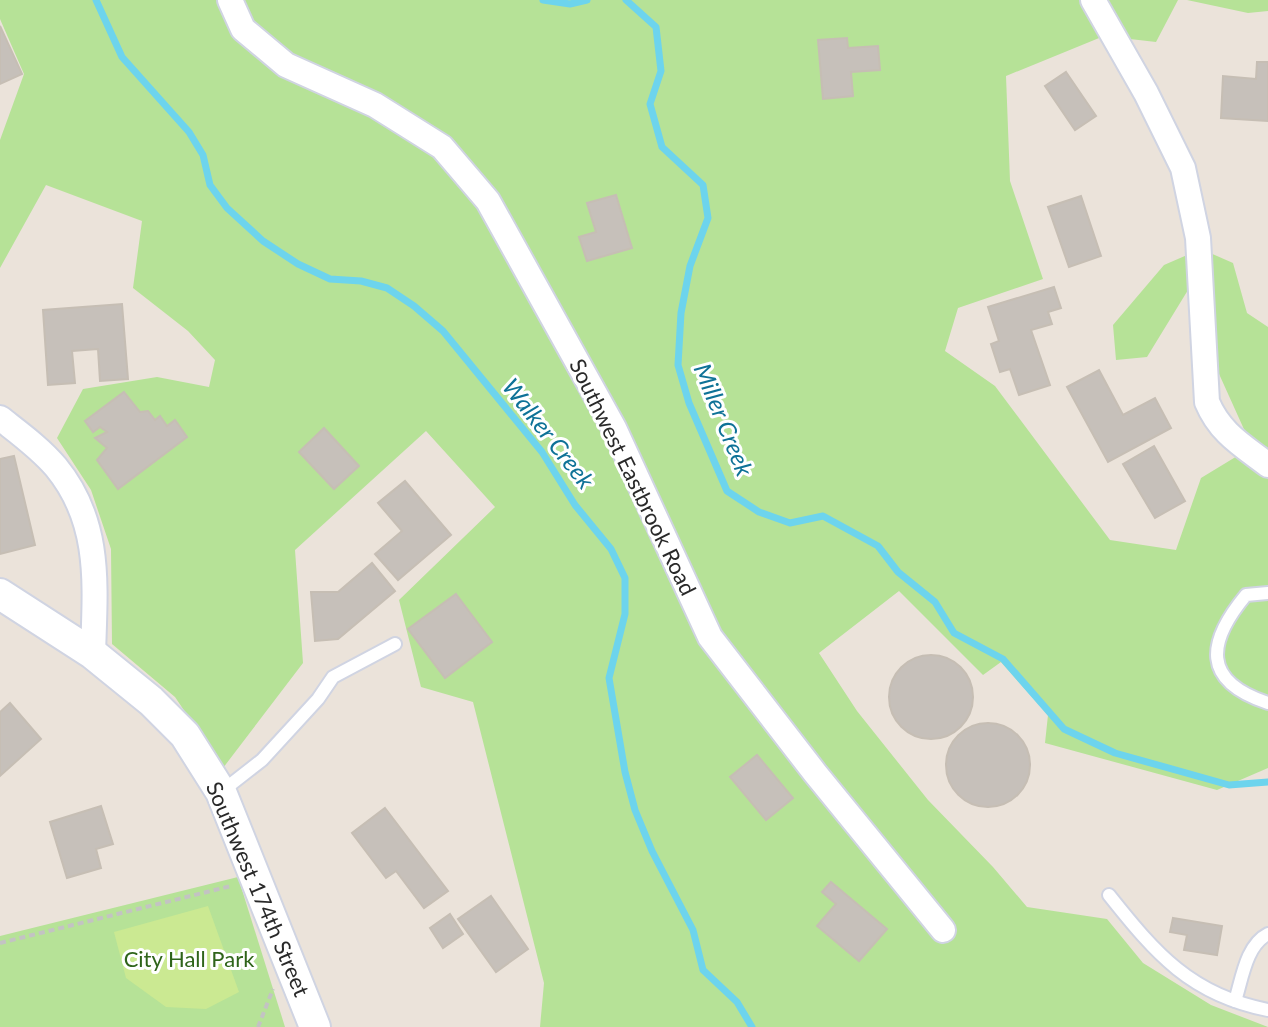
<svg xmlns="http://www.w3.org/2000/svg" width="1268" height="1027" viewBox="0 0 1268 1027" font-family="Lato,sans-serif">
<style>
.green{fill:#b6e297}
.pitch{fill:#cbe992}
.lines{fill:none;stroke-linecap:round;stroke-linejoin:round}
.stream{stroke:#6dd4ed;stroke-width:7}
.building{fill:#c6c0ba;stroke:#c6beb4;stroke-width:2}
.service-casing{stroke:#d0d4e2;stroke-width:16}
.minor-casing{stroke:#d0d4e2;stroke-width:28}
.tertiary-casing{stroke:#d0d4e2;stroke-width:34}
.path{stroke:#c3c3c3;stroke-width:4;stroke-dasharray:6 4;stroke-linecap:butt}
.service{stroke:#fff;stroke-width:12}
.minor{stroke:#fff;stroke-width:24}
.tertiary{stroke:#fff;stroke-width:30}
.labels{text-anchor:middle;stroke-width:6;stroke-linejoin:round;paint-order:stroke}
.street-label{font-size:22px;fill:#292929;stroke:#fff}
.park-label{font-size:22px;fill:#2f641a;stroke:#fff}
.water-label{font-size:24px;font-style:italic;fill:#0e7297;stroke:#fff}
</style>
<rect width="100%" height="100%" fill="#ebe3da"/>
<!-- green -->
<g class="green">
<polygon points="0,0 1178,0 1156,42 1104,36 1006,76 1010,181 1043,279 958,308 945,351 995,386 1110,540 1176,550 1201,478 1252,447 1215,365 1207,316 1188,290 1147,357 1116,360 1113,325 1164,265 1201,249 1233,263 1247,313 1268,327 1268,768 1217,790 1045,743 1048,715 1001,662 983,675 899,591 819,653 857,711 928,800 993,867 1027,907 1107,919 1143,963 1211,1005 1268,1027 540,1027 544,983 473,702 421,687 399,600 495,507 426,431 295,550 303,663 223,768 175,697 112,644 111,549 91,490 57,438 83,389 157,377 209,387 215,360 188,331 133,288 142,221 46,185 0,268 0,140 24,74 0,19"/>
<polygon points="1187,0 1268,0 1268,11 1248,13"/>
<polygon points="238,877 285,1027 0,1027 0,936"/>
</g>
<!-- pitch -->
<polygon class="pitch" points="208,906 239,992 206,1009 166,1007 126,978 114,932"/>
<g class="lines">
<!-- stream -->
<g class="stream">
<polyline points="96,0 122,57 189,132 203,155 210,185 227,208 263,241 298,264 330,279 361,281 387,288 414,306 443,331 542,452 575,505 611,549 625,578 625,614 609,678 625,772 635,810 652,851 693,930 703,970 737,1002 752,1027"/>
<polyline points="543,0 570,4 587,0"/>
<polyline points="626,0 656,27 661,71 650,104 662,147 703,185 708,218 690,266 681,313 678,365 689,403 727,491 759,512 790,523 823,516 878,546 898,572 935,602 954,633 1003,659 1064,729 1115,753 1229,785 1268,782"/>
</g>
</g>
<!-- building -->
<g class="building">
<polygon points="0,26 22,74 0,84"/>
<polygon points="847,38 848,48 878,46 880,70 851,72 853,96 823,99 818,40"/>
<polygon points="1257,62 1268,62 1268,121 1221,118 1223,76 1256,79"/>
<polygon points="1066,72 1096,116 1075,130 1045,86"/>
<polygon points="616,195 632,248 587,261 579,237 596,232 587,203"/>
<polygon points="1081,196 1101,256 1069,267 1048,207"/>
<polygon points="1054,287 1061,308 1048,312 1052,324 1031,330 1050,385 1019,395 1010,369 1000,372 991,344 999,341 988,307"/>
<polygon points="122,304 128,379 100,381 98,349 72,351 75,383 48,385 43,310"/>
<polygon points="1099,370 1123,415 1155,398 1171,428 1108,462 1067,387"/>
<polygon points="124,392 140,412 148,411 155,420 160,416 167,426 175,420 187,437 118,489 97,460 107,448 95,438 107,432 100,427 93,432 85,421"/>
<polygon points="324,428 359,466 334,489 299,452"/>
<polygon points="1154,446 1185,501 1155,518 1123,464"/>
<polygon points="14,456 35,545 0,554 0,459"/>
<polygon points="405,481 451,535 398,580 375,554 402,531 378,503"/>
<polygon points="372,563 395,591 338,639 315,641 311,592 338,592"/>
<polygon points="456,594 492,642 445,678 408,629"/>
<circle cx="931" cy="697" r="42"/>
<polygon points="10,703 41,739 0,776 0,712"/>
<circle cx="988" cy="765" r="42"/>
<polygon points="757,755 793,798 766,820 730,777"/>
<polygon points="101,806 113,844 96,849 101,868 67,878 50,822"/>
<polygon points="385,808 448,891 424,908 396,871 386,878 352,833"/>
<polygon points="831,882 887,929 859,961 817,926 836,904 822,892"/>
<polygon points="491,896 528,949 496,972 458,919"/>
<polygon points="450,914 463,934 443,948 430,928"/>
<polygon points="1173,918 1222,926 1217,955 1184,950 1187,935 1170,932"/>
</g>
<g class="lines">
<defs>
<g id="service">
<path d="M1268,593L1246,595C1207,642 1201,681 1268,703"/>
<polyline points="221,792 262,760 318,699 333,677 395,644"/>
<path d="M1109,895C1156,954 1191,995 1268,1010"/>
<path d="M1235,1001C1242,979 1246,945 1268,934"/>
</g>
<g id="minor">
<polyline points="230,0 243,29 286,65 375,105 442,147 488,201 614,428 710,637 815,773 943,930"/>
<path d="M1093,0L1146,93L1183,168L1198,238L1207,402C1220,433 1242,445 1268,465"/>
<path d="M0,418C19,433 40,448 56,467C102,523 95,586 93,654"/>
</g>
<polyline id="tertiary" points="0,594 93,654 151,701 185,735 221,792 315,1027"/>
</defs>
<!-- service casing -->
<use href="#service" class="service-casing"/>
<!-- minor casing -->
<use href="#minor" class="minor-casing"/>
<!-- tertiary casing -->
<use href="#tertiary" class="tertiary-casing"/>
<!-- path -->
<g class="path">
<polyline points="0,943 231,886"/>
<polyline points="258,1027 273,989"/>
</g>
<!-- service -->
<use href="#service" class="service"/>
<!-- minor -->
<use href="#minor" class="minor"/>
<!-- tertiary -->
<use href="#tertiary" class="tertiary"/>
</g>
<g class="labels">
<!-- street labels -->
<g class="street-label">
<text transform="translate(633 477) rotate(64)" y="8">Southwest Eastbrook Road</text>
<text transform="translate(258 889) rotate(67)" y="8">Southwest 174th Street</text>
</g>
<!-- park labels -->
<g class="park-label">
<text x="189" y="967">City Hall Park</text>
</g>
<!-- water labels -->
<g class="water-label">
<text transform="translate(723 420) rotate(68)" y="8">Miller Creek</text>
<text transform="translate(548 434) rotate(52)" y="8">Walker Creek</text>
</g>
</g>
</svg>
